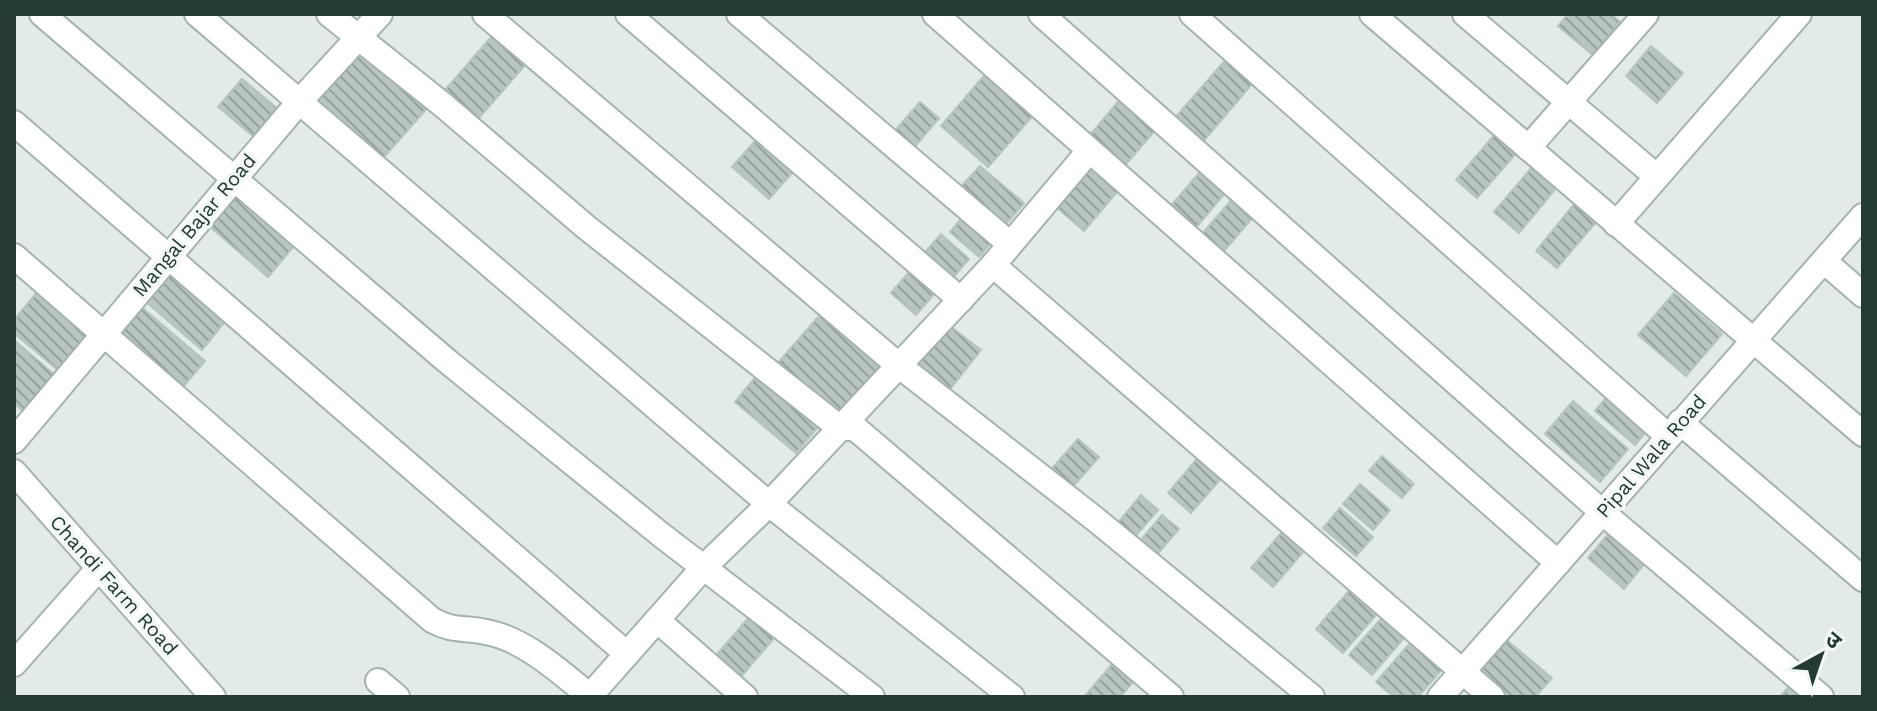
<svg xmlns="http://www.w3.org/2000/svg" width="1877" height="711" viewBox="0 0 1877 711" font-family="'Work Sans','Noto Sans Devanagari',sans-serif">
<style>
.building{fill:url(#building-back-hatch);stroke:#b6c4be;stroke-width:2}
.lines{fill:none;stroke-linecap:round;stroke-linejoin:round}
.minor-casing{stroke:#a5b2ae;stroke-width:28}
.minor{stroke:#fff;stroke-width:24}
.labels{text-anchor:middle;stroke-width:7;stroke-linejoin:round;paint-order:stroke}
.street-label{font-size:20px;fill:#243a35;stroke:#f2f8f5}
</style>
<defs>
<pattern id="building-back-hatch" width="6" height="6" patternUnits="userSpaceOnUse" patternTransform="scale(2)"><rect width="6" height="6" fill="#b8c5c0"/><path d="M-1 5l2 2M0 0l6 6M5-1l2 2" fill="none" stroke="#95a19d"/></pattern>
</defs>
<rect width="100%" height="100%" fill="#e2ebe7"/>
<!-- building -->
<g class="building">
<polygon points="1568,14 1611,14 1620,22 1593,55 1558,26"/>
<polygon points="493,35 526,64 472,126 438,98"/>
<polygon points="360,46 429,106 376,166 308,106"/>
<polygon points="1651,46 1683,73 1657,103 1626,76"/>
<polygon points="1230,55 1257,78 1201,144 1173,120"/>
<polygon points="989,70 1037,111 988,167 941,126"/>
<polygon points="242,79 277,108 253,136 218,107"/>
<polygon points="1121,98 1157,128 1121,170 1086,140"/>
<polygon points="920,102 939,118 913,149 894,132"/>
<polygon points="1497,132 1519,150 1477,198 1456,180"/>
<polygon points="755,141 792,173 769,199 732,167"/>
<polygon points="1093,161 1122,186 1084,231 1055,206"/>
<polygon points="980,166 1024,203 1002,229 957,191"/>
<polygon points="1533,166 1558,186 1519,233 1494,212"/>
<polygon points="1200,172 1225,193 1194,230 1169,208"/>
<polygon points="236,195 295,245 268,277 209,226"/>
<polygon points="1233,198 1254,216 1223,252 1202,234"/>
<polygon points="1575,203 1597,221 1557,268 1536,251"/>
<polygon points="967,212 996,237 979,257 950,232"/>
<polygon points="941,234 969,259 950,281 921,257"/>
<polygon points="170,269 228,318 202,350 144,300"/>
<polygon points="909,272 934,294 916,315 891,293"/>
<polygon points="38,291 89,335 59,371 14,333 14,320"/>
<polygon points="1674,293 1722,334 1686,376 1638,335"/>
<polygon points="139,305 205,361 176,395 110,339"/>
<polygon points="820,315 879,367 834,417 776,365"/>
<polygon points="950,326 981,350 947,393 915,365"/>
<polygon points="14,340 55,375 24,412 14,403"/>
<polygon points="762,369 823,421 796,453 735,402"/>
<polygon points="1612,391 1652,424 1635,445 1595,411"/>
<polygon points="1573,401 1628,449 1600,482 1545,434"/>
<polygon points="1078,439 1099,457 1070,490 1049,472"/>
<polygon points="1201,454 1225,474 1191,513 1168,493"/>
<polygon points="1382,456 1414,484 1402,498 1369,471"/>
<polygon points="1360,484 1390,510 1373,530 1343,504"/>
<polygon points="1141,495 1158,510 1133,539 1116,525"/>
<polygon points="1340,508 1373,537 1356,556 1323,528"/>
<polygon points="1162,515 1179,529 1156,556 1140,541"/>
<polygon points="1288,525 1310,544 1273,587 1251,568"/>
<polygon points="1610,532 1646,562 1624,589 1588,558"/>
<polygon points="1355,584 1382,608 1343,653 1316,629"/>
<polygon points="1387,612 1410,631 1372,675 1349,655"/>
<polygon points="751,615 776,636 738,680 713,659"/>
<polygon points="1503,637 1552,678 1535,697 1511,697 1477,668"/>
<polygon points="1413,640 1444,667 1418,697 1394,697 1376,682"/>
<polygon points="1120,655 1141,673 1120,697 1084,697"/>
<polygon points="1791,684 1807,697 1780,697"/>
</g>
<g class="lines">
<defs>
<g id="minor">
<polyline points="42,14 447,361 660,534 872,697"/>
<polyline points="197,14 769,504 1012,697"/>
<polyline points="329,14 443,105 586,227 840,428 855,428 1171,697"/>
<polyline points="485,14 897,364 1095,519 1312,697"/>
<polyline points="628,14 961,300"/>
<polyline points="739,14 1010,244"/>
<polyline points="935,14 1558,563"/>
<polyline points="1041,14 1602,512 1821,697"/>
<polyline points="1192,14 1668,436"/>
<polyline points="1372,14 1863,434"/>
<polyline points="1465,14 1656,176"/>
<polyline points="14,123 627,654"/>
<polyline points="1528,148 1646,14"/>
<polyline points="1616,224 1799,14"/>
<path d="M14,256L432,620C453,632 464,627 486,632C525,639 561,673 591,697"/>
<polyline points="1824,261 1863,295"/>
<polyline points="993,265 1492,697"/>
<polyline points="1680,422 1863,579"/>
<polyline points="14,441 299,102 380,14"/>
<polyline points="14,472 213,697"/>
<polyline points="657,620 745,697"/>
<polyline points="14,664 99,568"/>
<polyline points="378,681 397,697"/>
<polyline points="589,697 703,568 769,504 993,265 1089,151"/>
<polyline points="1440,697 1863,216"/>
</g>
</defs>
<!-- minor casing -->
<use href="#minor" class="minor-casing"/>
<!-- minor -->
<use href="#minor" class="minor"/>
</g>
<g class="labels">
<!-- street labels -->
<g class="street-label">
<text transform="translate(194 225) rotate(-50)" y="7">Mangal Bajar Road</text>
<text transform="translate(1651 456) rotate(-49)" y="7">Pipal Wala Road</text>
<text transform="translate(114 585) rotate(48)" y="7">Chandi Farm Road</text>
</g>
</g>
<!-- border -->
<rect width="1877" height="711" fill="none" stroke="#243a35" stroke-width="32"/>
<!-- north arrow -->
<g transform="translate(1821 655) rotate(40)" stroke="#f2f8f5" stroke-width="6" paint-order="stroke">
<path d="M0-6L14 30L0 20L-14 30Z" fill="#243a35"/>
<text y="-12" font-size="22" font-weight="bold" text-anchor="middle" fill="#243a35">उ</text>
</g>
</svg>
